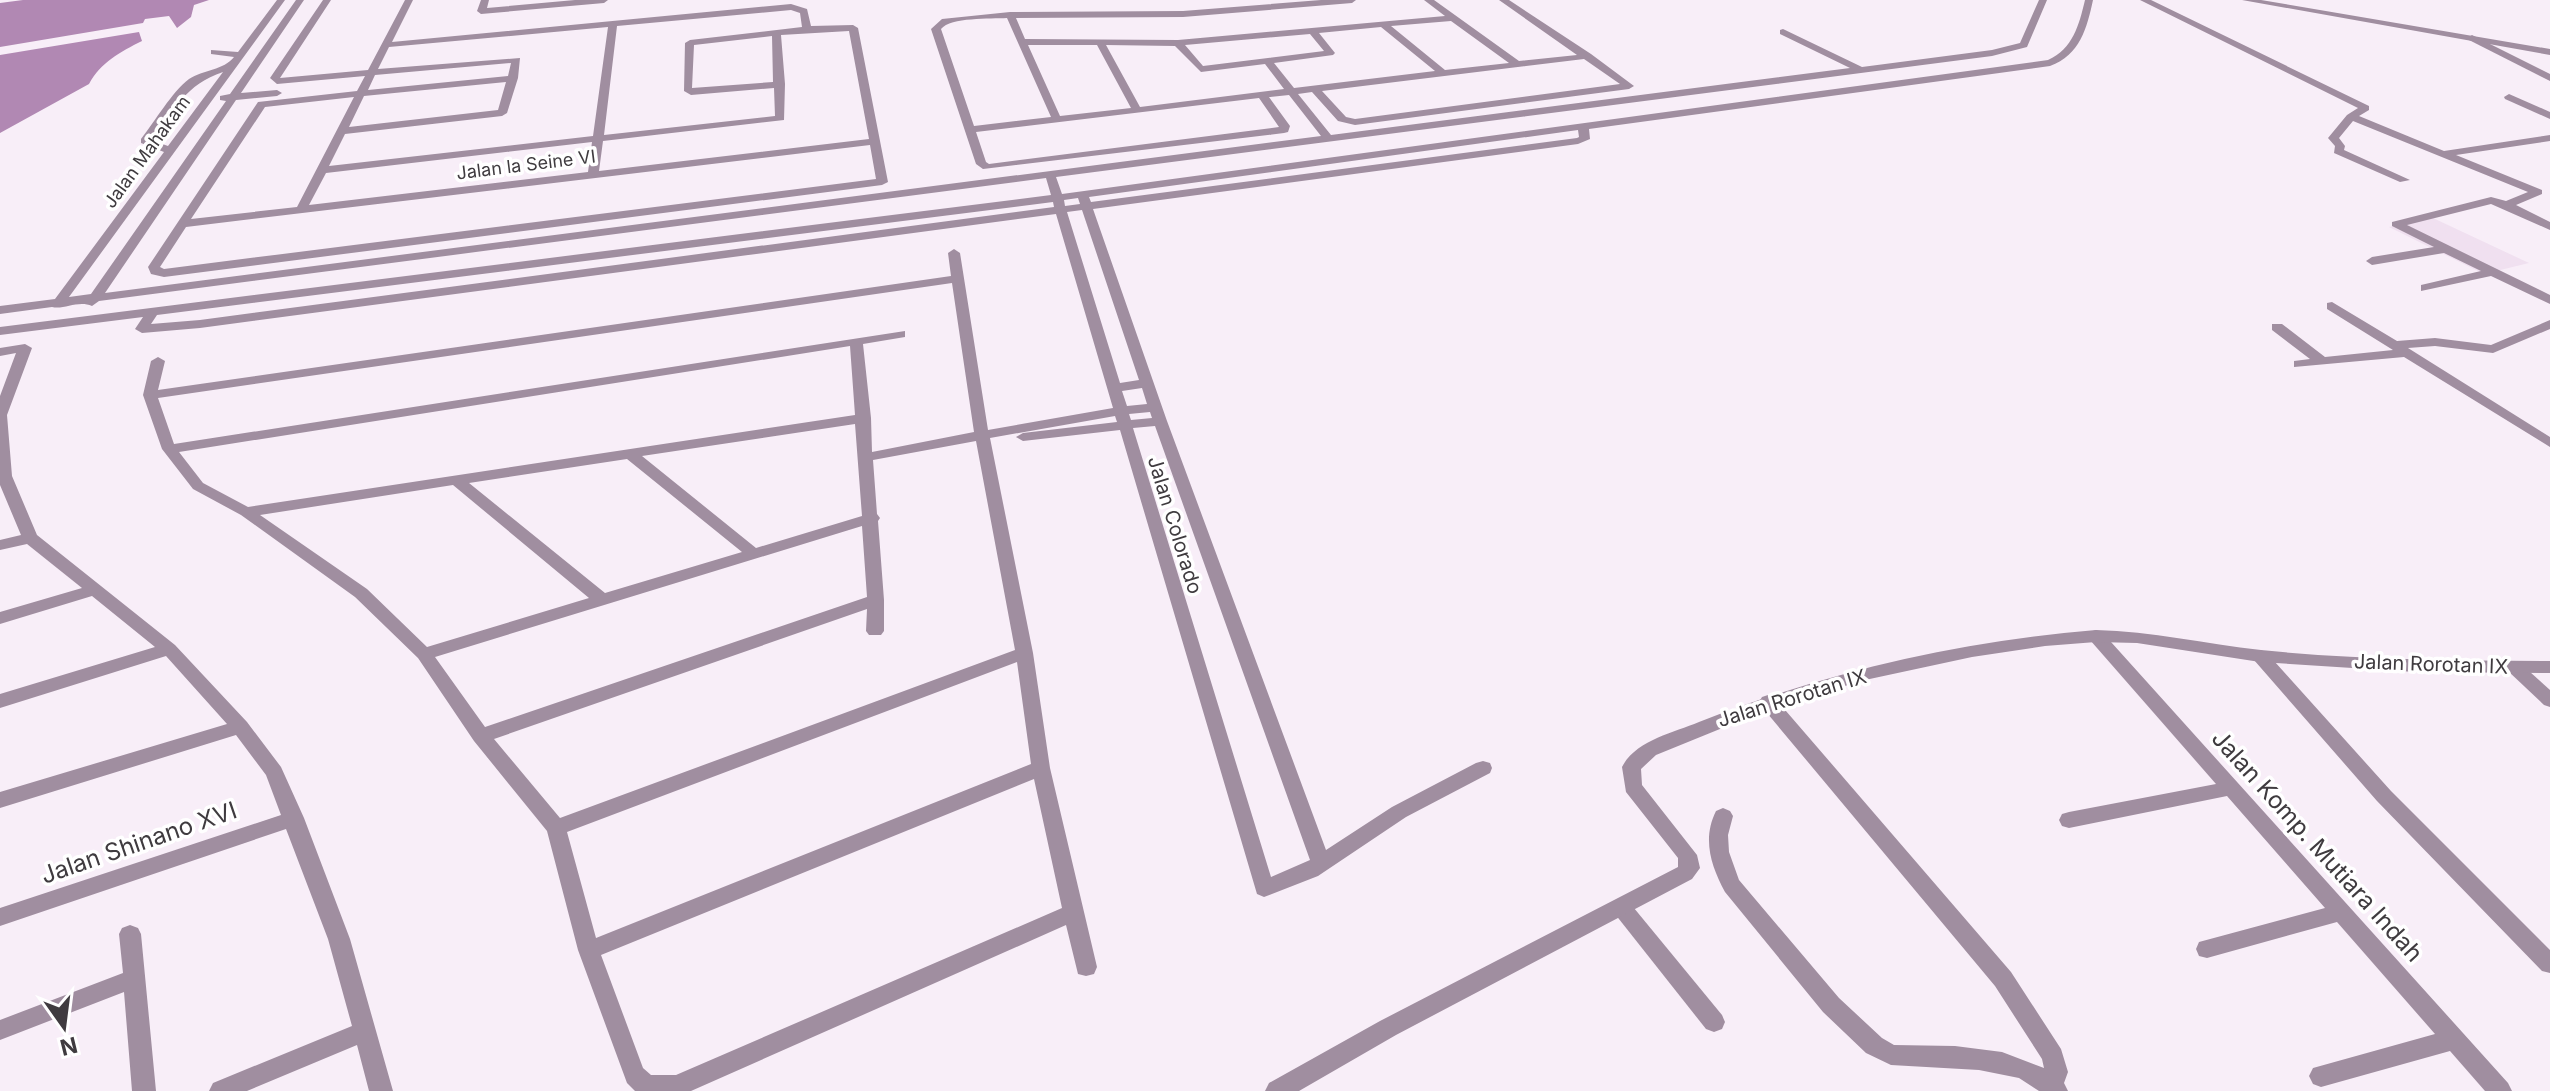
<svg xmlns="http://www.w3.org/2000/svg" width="2550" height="1091" viewBox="0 0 2550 1091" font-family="Inter,sans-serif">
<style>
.built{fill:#f0e0f0}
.water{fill:#b188b3}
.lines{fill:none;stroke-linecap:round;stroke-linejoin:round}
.minor{fill:#a08ea0;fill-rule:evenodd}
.tertiary{fill:#a08ea0;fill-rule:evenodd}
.labels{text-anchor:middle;stroke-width:7;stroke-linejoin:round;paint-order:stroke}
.far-street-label{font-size:18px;fill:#3f3b3f;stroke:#fff}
.street-label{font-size:20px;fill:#3f3b3f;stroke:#fff}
.near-street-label{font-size:24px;fill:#3f3b3f;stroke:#fff}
</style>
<rect width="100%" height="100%" fill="#f8eef8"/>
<!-- built -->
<polygon class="built" points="2433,218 2529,263 2484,274 2389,227"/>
<!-- water -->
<g class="water">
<polygon points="23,0 209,0 194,5 191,17 177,28 169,16 145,19 143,23 0,47 0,3"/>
<path d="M139,32L142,41C120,52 101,62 89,84L0,133V55Z"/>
</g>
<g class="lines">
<!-- minor -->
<g class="minor">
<path d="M277,0H285L69,297L91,294L226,101L220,100V96L230,94L296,0H304L241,93L277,90L282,93L277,96L236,100L105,293L1321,136L1289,95L1269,97L1290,126L1288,132L1284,133L983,169L976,164L931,29L942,19L1010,12L1183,11L1321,0H1356L1352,3L1183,17L1016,18L1025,39L1178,40L1445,16L1424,0H1434L1519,61L1577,55L1499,0H1509L1591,54L1634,86L1629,89L1355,125L1338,121L1312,92L1298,94L1331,135L1850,68L1780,34V30L1783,29L1862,67L1992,50L2020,43L2039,0H2047L2027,47L1992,56L1056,177L1062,194L2048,60C2073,49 2079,25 2085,0H2093C2087,28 2080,55 2050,66L1589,129L1590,139L1578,144L1093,209L1167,421L1326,850L1392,807L1476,763L1483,761L1490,763L1492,768L1490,773L1406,817L1318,876L1264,897L1257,894L1120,430L1023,441L1016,437L1023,433L1117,422L1115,416L990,438L1033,653L1050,768L1097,967L1094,974L1086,976L1078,974L1066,925L691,1091H635L627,1083L578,950L547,831L474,741L418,658L355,597L241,515L193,489L162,449L143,395L151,361L158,357L165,361L158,390L951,276L948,253L954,249L960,253L988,430L1113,408L1056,214L200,328L142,333L135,329L143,317L0,335V327L1051,195L1046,178L99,301L92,306C78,300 64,310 52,307L0,314V306L55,299L164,152L141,143V139C156,120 171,93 189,79C203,70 224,70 234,57L211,54V50L238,52ZM1007,18L1051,117L974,126L941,29C951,17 990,19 1007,18ZM1451,21L1509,63L1445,70L1391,26ZM1381,27L1435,71L1294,88L1274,63L1333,55L1335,53L1319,33ZM1310,34L1324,51L1203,66L1185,45ZM1028,45H1097L1131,108L1060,116ZM1106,45L1175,46L1201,72L1265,64L1284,89L1140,107ZM1584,59L1620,84L1355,119L1346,117L1322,91ZM223,72L168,146L151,140C174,110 186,84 223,72ZM1259,98L1279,127L989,164L986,162L976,132ZM1578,130L1579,137L1577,138L1091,202L1089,197ZM1078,198L1080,204L1065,206L1064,200ZM1053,202L1054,207L200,320L151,324L157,315ZM1082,210L1139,380L1120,383L1067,212ZM952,283L974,432L872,452L871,418L863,344L905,337V331L174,444L158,398ZM850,346L855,415L248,507L203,483L179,452ZM1142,388L1147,404L1127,406L1122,391ZM1150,412L1152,418L1131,420L1129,414ZM855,424L862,516L756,548L642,456ZM1155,426L1310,860L1271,877L1133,428ZM976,441L1015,650L560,818L494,739L867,609L866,631L869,635H881L884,631V600L878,521L880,518L877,514L873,460ZM627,459L742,552L605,593L469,483ZM453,485L589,598L427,647L367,589L260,515ZM862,526L867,597L485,727L435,657ZM1017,662L1031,764L596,938L567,832ZM1034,779L1062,908L676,1075H651L643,1068L601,955Z"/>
<path d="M323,0H331L280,78L368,70L405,0H413L392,42L791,4L807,9L811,26L853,25L858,28L888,182L882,185L164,277L151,274L148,267L258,102L357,91L365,76L277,84L270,78ZM791,10L800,13L802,27L690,40L685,43L684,91L691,95L774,88L775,116L604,135L617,26ZM608,27L593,136L329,166L345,134L502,116L507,113L518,78L520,58L378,69L389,47ZM849,31L869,139L599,171L603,141L784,120L785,84L781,35ZM772,36L773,82L692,88L694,45ZM511,63L508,76L368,90L375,75ZM506,82L498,110L349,127L364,96ZM354,97L297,207L191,219L265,107ZM592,142L588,172L309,205L326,173ZM870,145L876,179L164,269L160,267L186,227Z"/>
<polygon points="481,0 489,0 487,8 575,0 608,0 604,3 481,14 477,11"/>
<polygon points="2140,0 2151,0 2369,106 2369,110 2359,116 2444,151 2550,135 2550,141 2456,155 2542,190 2542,194 2516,205 2550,222 2550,230 2491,204 2407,225 2550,295 2550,304 2491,276 2421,291 2421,285 2481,271 2444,253 2372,265 2366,261 2372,257 2434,247 2392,226 2392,222 2491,197 2506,201 2528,192 2353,121 2339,138 2345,146 2344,150 2410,180 2400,182 2334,153 2335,146 2328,138 2347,115 2358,108"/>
<polygon points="2472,35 2550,74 2550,81 2469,40 2467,38"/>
<polygon points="2509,94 2550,112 2550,119 2505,99 2504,97"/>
<polygon points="2332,302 2397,341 2435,338 2491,345 2550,320 2550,329 2493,353 2435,346 2408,348 2550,437 2550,447 2404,357 2294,367 2294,361 2310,359 2272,330 2272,324 2282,324 2325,357 2393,350 2327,309 2327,303"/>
<polygon points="25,344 32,348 7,415 12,476 37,535 175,645 247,722 281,767 304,818 350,939 393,1091 369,1091 357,1045 247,1091 209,1091 213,1083 352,1026 328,939 286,829 0,926 0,908 281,815 266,775 236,735 0,808 0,792 227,724 166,656 0,708 0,694 155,647 92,596 0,624 0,612 82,588 27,544 0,550 0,540 21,535 0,485 0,396 16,353 0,356 0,348"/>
<polygon points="2096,630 2102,632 2508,1083 2512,1091 2485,1091 2450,1051 2321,1087 2313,1084 2309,1076 2313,1068 2435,1034 2337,922 2207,958 2199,956 2196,949 2199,942 2325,908 2227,796 2069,828 2062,826 2059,820 2062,814 2069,812 2216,784 2090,640 2087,636 2090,632"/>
<polygon points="2260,650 2266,652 2391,791 2550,950 2550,973 2542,971 2377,801 2254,660 2251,656 2254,652"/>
<polygon points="2514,661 2520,663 2550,690 2550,707 2544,705 2508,671 2505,667 2508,663"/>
<path d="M1768,695L1774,697L2011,972L2061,1049L2068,1072L2064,1083L2068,1091H2039L2019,1078L1979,1070L1891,1065L1866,1053L1823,1012L1725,892C1711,866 1702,839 1716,811L1723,808L1730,811L1733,816L1728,835L1729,852L1739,880L1839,998L1882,1038L1894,1045L1955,1046L2002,1052L2044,1068L2042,1059L1995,986L1762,707L1759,702L1762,697Z"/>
<polygon points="1622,899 1629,902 1722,1015 1725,1022 1722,1029 1714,1032 1706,1029 1615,914 1612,908 1615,902"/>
<polygon points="130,925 138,928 141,934 156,1091 132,1091 124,992 0,1040 0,1020 123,973 119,934 122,928"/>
</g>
<!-- tertiary -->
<g class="tertiary">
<polygon points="2242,0 2261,0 2550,49 2550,55"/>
<path d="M2096,630C2152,631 2205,644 2261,650C2357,660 2454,660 2550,661V673L2415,672L2260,662L2137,643L2096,642L2045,646L1972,657L1865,680L1774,707L1656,755L1641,769L1642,785L1697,855L1700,868L1692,879L1396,1035L1299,1091H1265L1269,1083L1380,1021L1678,867V858L1626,792L1622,767C1636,740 1673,733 1699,722C1826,672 1960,641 2096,630Z"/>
</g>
</g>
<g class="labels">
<!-- far-street labels -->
<g class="far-street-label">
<text transform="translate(147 152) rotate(-54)" y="6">Jalan Mahakam</text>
<text transform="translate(526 165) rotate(-7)" y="6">Jalan la Seine VI</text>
</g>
<!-- street labels -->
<g class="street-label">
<text transform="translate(1175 525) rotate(73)" y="7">Jalan Colorado</text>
<text transform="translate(2431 664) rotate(2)" y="7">Jalan Rorotan IX</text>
<text transform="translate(1792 698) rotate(-17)" y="7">Jalan Rorotan IX</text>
</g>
<!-- near-street labels -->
<g class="near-street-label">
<text transform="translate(139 843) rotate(-19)" y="8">Jalan Shinano XVI</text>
<text transform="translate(2317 846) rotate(48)" y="8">Jalan Komp. Mutiara Indah</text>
</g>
</g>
<!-- north arrow -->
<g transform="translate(64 1027) rotate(166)" stroke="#ffffff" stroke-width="6" paint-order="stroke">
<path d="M0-6L14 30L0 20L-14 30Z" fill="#3f3b3f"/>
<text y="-12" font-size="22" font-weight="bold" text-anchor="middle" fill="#3f3b3f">N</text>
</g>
</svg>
